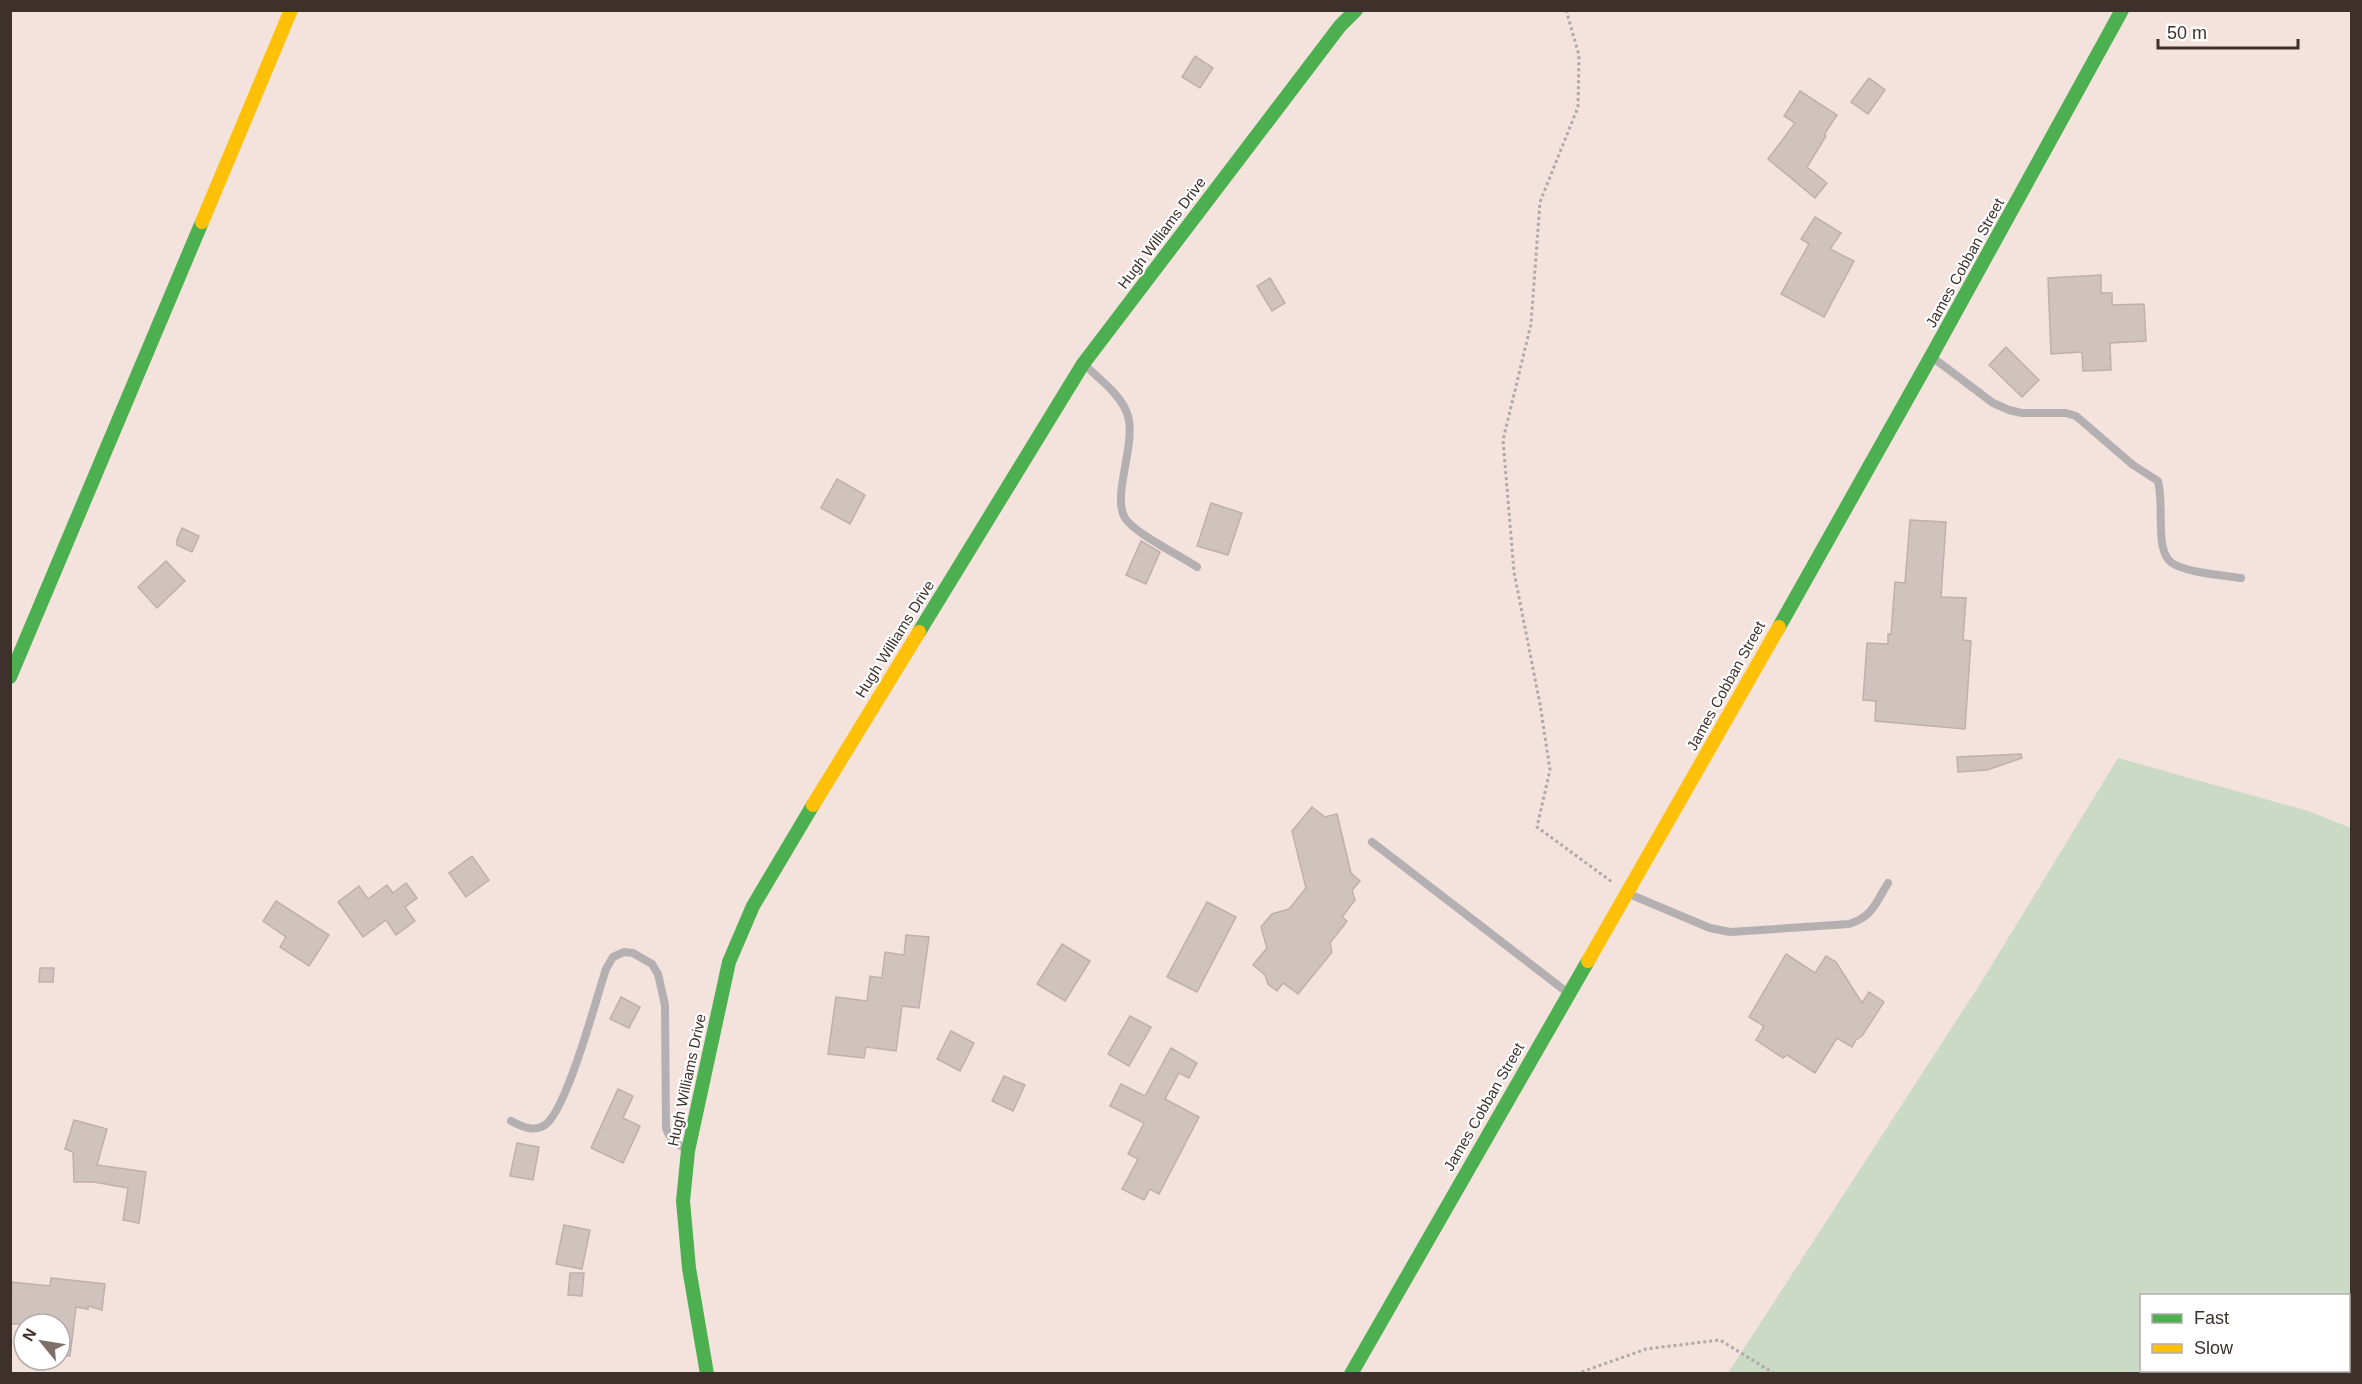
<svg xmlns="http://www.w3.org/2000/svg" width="2362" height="1384" viewBox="0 0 2362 1384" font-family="Helvetica,sans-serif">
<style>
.green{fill:#cadac5;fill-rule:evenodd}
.building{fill:#d0c2bd;stroke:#beb0aa;stroke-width:1.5}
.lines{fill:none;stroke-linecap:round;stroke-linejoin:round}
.path{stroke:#afa9a9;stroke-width:3;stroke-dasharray:3 3;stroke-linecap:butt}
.lane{stroke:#b4b0b2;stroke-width:8}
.fast{stroke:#4caf50;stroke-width:14}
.slow{stroke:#ffc107;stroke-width:14}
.labels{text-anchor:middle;stroke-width:4.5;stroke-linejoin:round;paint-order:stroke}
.street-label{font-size:15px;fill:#3e312c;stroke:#fff}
</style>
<rect width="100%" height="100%" fill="#f4e2dc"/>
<!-- green -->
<path class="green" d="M2118,758L2308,811L2351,828V1373H1728L1982,981ZM2142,1296H2348V1370H2142Z"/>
<!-- building -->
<g class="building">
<polygon points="1195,56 1213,68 1200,88 1182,77"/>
<polygon points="1869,78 1885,90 1868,114 1851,102"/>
<polygon points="1800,91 1837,115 1824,135 1826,136 1807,167 1827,183 1815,198 1768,159 1795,123 1784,116"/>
<polygon points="1815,217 1841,233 1830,249 1854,261 1824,317 1781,294 1809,244 1801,239"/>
<polygon points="2101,275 2101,293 2112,293 2112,305 2144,304 2146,341 2110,343 2111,370 2083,371 2082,352 2051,354 2048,278"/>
<polygon points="1270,278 1285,303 1272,311 1257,286"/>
<polygon points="2006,347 2039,380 2022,397 1989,365"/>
<polygon points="837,479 865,495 850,524 821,508"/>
<polygon points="1211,503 1242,513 1228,555 1197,546"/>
<polygon points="1910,520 1946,522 1941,597 1966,598 1963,640 1971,641 1965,729 1875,721 1876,701 1863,700 1867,643 1888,644 1888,634 1891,634 1895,582 1905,583"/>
<polygon points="182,528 199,536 192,552 177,545 177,540"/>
<polygon points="1141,541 1160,552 1146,584 1126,575"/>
<polygon points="166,561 185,581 157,608 138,587"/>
<polygon points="2021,754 2022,758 1987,770 1958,772 1957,757"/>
<polygon points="1312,807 1325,817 1337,814 1351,873 1360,881 1352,890 1355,900 1342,917 1347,921 1330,943 1332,952 1298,994 1283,983 1277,991 1268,984 1265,975 1253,965 1267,948 1261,927 1272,914 1289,909 1306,888 1292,831"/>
<polygon points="472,856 489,880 466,897 449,873"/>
<polygon points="406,883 417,898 405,907 415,921 396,935 386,920 363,937 338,902 359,886 368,899 387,885 393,893"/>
<polygon points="276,901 329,935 309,966 280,947 286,937 263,921"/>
<polygon points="1207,902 1236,917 1197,992 1167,977"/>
<polygon points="906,935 929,937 919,1008 902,1006 896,1051 866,1047 864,1058 828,1054 836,997 867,1001 870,976 882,978 885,952 904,955"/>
<polygon points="1062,944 1090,961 1065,1001 1037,984"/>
<polygon points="1786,954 1815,973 1826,956 1836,962 1862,1003 1869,992 1884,1002 1862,1036 1856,1040 1852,1047 1837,1038 1815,1073 1787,1055 1783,1058 1756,1040 1764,1026 1749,1017"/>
<polygon points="40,968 54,968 53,982 39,982"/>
<polygon points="621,997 640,1007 629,1028 610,1019"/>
<polygon points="1130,1016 1151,1027 1129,1066 1108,1054"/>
<polygon points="951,1031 974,1043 960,1071 937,1059"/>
<polygon points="1171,1048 1197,1063 1189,1078 1179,1073 1165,1099 1199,1117 1159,1194 1150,1189 1144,1200 1122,1189 1138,1159 1128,1154 1144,1123 1110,1106 1121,1084 1145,1096"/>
<polygon points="1004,1076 1025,1085 1013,1111 992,1101"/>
<polygon points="618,1089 633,1096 623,1118 640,1126 623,1163 591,1148"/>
<polygon points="74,1120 107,1129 97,1165 146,1172 139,1223 123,1220 128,1188 94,1182 74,1182 73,1152 65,1149"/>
<polygon points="517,1143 539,1147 533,1180 510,1176"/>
<polygon points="564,1225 590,1230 582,1269 556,1264"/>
<polygon points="570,1273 584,1273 582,1296 568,1295"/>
<polygon points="51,1278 105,1284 102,1310 88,1306 88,1309 76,1307 70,1356 60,1355 60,1324 10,1324 12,1282 50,1286"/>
</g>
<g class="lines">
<!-- path -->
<g class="path">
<polyline points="1566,10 1579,55 1578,107 1540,202 1531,324 1503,440 1514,572 1540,704 1550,770 1537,827 1612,882"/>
<polyline points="1576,1374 1646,1349 1720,1340 1775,1374"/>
</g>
<!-- lane -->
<g class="lane">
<path d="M1932,357L1993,403L2009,410L2022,413H2066L2076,416L2133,465L2158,481C2162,499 2160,511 2161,528C2161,539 2162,556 2172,563C2187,573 2223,575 2241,578"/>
<path d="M1085,365C1099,379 1120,394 1127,413C1138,442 1111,495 1125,518C1134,533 1181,556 1197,567"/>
<polyline points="1372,842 1568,993"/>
<path d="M1629,894L1710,928L1730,932L1849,924C1872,917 1876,903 1888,883"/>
<path d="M511,1121C522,1126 533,1133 545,1125C567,1110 596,999 606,969L613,957L624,952L633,953L652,964L658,974L665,1005L666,1128C669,1139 677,1144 687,1150"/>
</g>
<!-- fast -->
<g class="fast">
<polyline points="1779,627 1933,353 2122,10"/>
<polyline points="919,632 1083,364 1340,26 1356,10"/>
<polyline points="10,677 202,222"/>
<polyline points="707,1374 689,1268 683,1201 688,1151 729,962 753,906 813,805"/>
<polyline points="1351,1374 1588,961"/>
</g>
<!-- slow -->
<g class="slow">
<polyline points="202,222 291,10"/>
<polyline points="813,805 919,632"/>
<polyline points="1588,961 1779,627"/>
</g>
</g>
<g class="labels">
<!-- street labels -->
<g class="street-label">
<text transform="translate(1162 233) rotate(-53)" y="5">Hugh Williams Drive</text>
<text transform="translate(1965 263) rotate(-61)" y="5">James Cobban Street</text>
<text transform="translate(895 639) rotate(-58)" y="5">Hugh Williams Drive</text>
<text transform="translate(1726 686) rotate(-61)" y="5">James Cobban Street</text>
<text transform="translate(687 1080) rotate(-78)" y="5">Hugh Williams Drive</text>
<text transform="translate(1484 1107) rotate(-60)" y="5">James Cobban Street</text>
</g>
</g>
<!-- border -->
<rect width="2362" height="1384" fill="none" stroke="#3e312c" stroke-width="24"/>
<!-- legend -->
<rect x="2140" y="1294" width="210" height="78" fill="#ffffff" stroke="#b2adab" stroke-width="1.5"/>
<rect x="2152" y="1314" width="30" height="9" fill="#4caf50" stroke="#b2adab" stroke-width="1.5"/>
<text x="2194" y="1324" font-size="18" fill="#3e312c">Fast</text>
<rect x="2152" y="1344" width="30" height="9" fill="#ffc107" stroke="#b2adab" stroke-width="1.5"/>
<text x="2194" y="1354" font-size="18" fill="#3e312c">Slow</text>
<!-- north arrow -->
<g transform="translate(42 1342) rotate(300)"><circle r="28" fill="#ffffff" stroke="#b2adab" stroke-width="1.5"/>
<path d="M0-4.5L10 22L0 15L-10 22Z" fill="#7e6f6a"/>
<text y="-9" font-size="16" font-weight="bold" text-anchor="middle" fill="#3e312c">N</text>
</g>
<!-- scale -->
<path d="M2158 39v9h140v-9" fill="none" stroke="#3e312c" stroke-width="3"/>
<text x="2167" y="39" font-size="18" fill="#3e312c" stroke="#ffffff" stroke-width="4.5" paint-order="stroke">50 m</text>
</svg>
